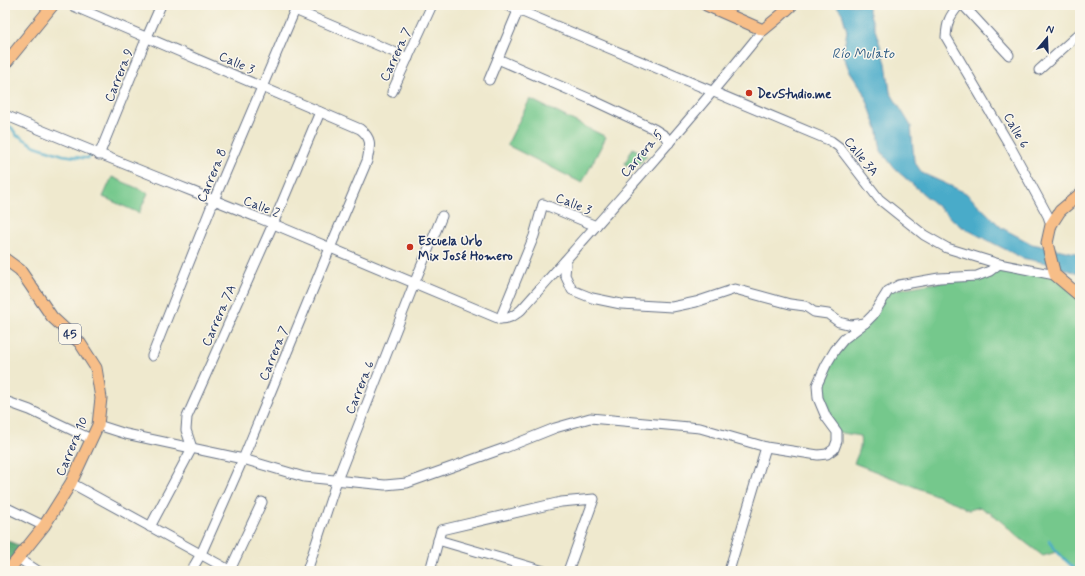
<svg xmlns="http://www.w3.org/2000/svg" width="1085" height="576" viewBox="0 0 1085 576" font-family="Mynerve,sans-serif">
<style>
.green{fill:#74c88c;stroke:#487c75}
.forest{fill:#5fac78;stroke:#3d6e6b}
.water{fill:#4aabc9;stroke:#326d94}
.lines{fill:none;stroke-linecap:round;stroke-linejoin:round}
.stream{stroke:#4aabc9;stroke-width:2.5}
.minor-casing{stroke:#657085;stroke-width:11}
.major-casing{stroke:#657085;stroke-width:13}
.minor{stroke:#fff;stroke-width:9}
.major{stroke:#f7be88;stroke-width:11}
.poi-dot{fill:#c8321e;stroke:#fbf7ec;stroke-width:1.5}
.labels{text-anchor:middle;stroke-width:3;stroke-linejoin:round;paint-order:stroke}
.shield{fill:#fbf7ec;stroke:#5e6b89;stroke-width:1}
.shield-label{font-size:12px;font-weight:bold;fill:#1b2f5e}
.street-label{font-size:13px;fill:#1b2f5e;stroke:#fbf7ec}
.poi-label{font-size:13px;font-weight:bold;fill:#1b2f5e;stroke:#fbf7ec;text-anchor:start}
.water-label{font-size:14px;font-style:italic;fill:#2b5a83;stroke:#fbf7ec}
</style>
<rect width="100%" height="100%" fill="#fbf7ec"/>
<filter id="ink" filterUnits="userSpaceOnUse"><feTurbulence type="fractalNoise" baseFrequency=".025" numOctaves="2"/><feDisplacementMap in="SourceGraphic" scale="8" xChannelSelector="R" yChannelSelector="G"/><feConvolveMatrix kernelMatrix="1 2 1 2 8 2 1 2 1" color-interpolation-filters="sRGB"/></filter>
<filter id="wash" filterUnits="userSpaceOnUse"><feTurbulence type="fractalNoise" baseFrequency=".012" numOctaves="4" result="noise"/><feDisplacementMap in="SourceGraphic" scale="16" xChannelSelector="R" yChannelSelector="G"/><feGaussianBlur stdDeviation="0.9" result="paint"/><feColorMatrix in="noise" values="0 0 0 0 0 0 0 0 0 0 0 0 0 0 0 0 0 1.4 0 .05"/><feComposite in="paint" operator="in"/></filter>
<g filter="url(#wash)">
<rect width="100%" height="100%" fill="#efe9ce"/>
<!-- green -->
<g class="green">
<polygon points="530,99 606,137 582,183 507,145"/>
<polygon points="633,148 647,156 634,168 628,167 625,163"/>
<polygon points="112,177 148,193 139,213 103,197"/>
<path d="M999,264L1055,275L1080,296V571H1077L1056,552L1043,556L1021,539L995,516L980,507L969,510L956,503L854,463C858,454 862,447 860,436L837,432L818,398L826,365L835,350L865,323L888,291L977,276Z"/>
</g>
<!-- forest -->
<polygon class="forest" points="5,540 21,546 5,567"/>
<!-- water -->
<polygon class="water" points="836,5 867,5 886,63 890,92 911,126 914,161 922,173 966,193 1002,228 1032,244 1080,254 1080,274 1046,263 1022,258 960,226 895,169 881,151 878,132 864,92 849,70 843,54 847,31 842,13"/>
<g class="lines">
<!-- stream -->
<g class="stream">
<polyline points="5,123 12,128 17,136 19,136 35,146 63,155 83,158 88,158 91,155"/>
<polyline points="1049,540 1056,551 1077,571"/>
</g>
</g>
</g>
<g filter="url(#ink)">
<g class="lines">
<defs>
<g id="minor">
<path d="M71,5L360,129C373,139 370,146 367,161L330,248L243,459L201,554L191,571"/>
<polyline points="506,5 831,141 839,147 879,199 924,235 947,248 999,264 1055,275"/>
<path d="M959,5C949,17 947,22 946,37L1010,146L1048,216L1051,225"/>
<polyline points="963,5 1009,55"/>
<polyline points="295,10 408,58"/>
<polyline points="498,59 590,99 654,129 665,136 669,143"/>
<polyline points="1039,70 1080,33"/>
<polyline points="489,80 520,6"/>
<polyline points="392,92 432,5"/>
<path d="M5,115C93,152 182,187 271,223C347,255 423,287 500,319C509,319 514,316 521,310C603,218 686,126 763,30"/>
<polyline points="99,155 147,37 161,5"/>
<polyline points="565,261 566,264 565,275 572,290 592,298 621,304 672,307 696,302 735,289 790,304 805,306 814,312 828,314 839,322 851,325 865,323"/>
<polyline points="500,319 534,236 543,204 596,226"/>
<polyline points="152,356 214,200 297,5"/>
<polyline points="5,401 30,410 91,439"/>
<polyline points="98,425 126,434 243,459 304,477 385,485 407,483 505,448 555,428 590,418 700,428 766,447 818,455 827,454 834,449 837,441 837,432 826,417 818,398 817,385 826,365 835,350 844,339 865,323 873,315 888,291 899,285 939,278 977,276 990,271 999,264"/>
<polyline points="71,483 231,571"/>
<polyline points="5,507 44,526"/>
<polyline points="150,527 192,448 186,430 187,417 273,224 320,112"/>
<polyline points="438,540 544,571"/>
<polyline points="18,558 38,571"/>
<polyline points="230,570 262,502"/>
<polyline points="307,571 337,480 414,284 442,216"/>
<polyline points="430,571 441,530 561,502 594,499 568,571"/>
<polyline points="729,571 766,447"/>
</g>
<g id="major">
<polyline points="706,5 763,30 780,16 792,5"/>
<polyline points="5,64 53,5"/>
<polyline points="1080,194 1060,211 1051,225 1047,243 1055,275 1080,296"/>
<polyline points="5,259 20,270 52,317 80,343 96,368 101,398 98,425 71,483 44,526 8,571"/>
</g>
</defs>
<!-- minor casing -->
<use href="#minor" class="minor-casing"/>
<!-- major casing -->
<use href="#major" class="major-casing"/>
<!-- minor -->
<use href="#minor" class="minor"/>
<!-- major -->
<use href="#major" class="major"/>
</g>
</g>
<!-- markers -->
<g class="poi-dot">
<circle cx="749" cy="93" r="4"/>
<circle cx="410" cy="247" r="4"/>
</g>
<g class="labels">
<!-- shield labels -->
<rect class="shield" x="59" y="324" width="22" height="20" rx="3"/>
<g class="shield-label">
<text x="70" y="338">45</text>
</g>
<!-- street labels -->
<g class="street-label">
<text transform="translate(395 54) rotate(-65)" y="5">Carrera 7</text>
<text transform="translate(237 62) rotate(24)" y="5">Calle 3</text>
<text transform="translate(118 75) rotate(-68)" y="5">Carrera 9</text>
<text transform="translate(1017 130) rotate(61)" y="5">Calle 6</text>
<text transform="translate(641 153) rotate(-49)" y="5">Carrera 5</text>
<text transform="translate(862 156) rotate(51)" y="5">Calle 3A</text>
<text transform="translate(211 175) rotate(-67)" y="5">Carrera 8</text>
<text transform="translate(574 203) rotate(22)" y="5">Calle 3</text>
<text transform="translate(262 206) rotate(22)" y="5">Calle 2</text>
<text transform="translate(218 315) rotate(-66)" y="5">Carrera 7A</text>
<text transform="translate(273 353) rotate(-68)" y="5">Carrera 7</text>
<text transform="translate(359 387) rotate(-68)" y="5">Carrera 6</text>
<text transform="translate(71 446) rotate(-67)" y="5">Carrera 10</text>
</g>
<!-- poi labels -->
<g class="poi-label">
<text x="757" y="98">DevStudio.me</text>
<text x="418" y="245">Escuela Urb<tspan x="418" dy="15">Mix José Homero</tspan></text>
</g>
<!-- water labels -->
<g class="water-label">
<text x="863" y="58">Río Mulato</text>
</g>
</g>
<!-- margin -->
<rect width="1085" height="576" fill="none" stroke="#fbf7ec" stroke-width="20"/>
<!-- north arrow -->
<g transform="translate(1047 38) rotate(19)" stroke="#fbf7ec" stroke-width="3" paint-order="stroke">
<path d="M0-3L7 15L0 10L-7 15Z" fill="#1b2f5e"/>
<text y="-6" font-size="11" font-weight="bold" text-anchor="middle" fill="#1b2f5e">N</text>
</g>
</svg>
